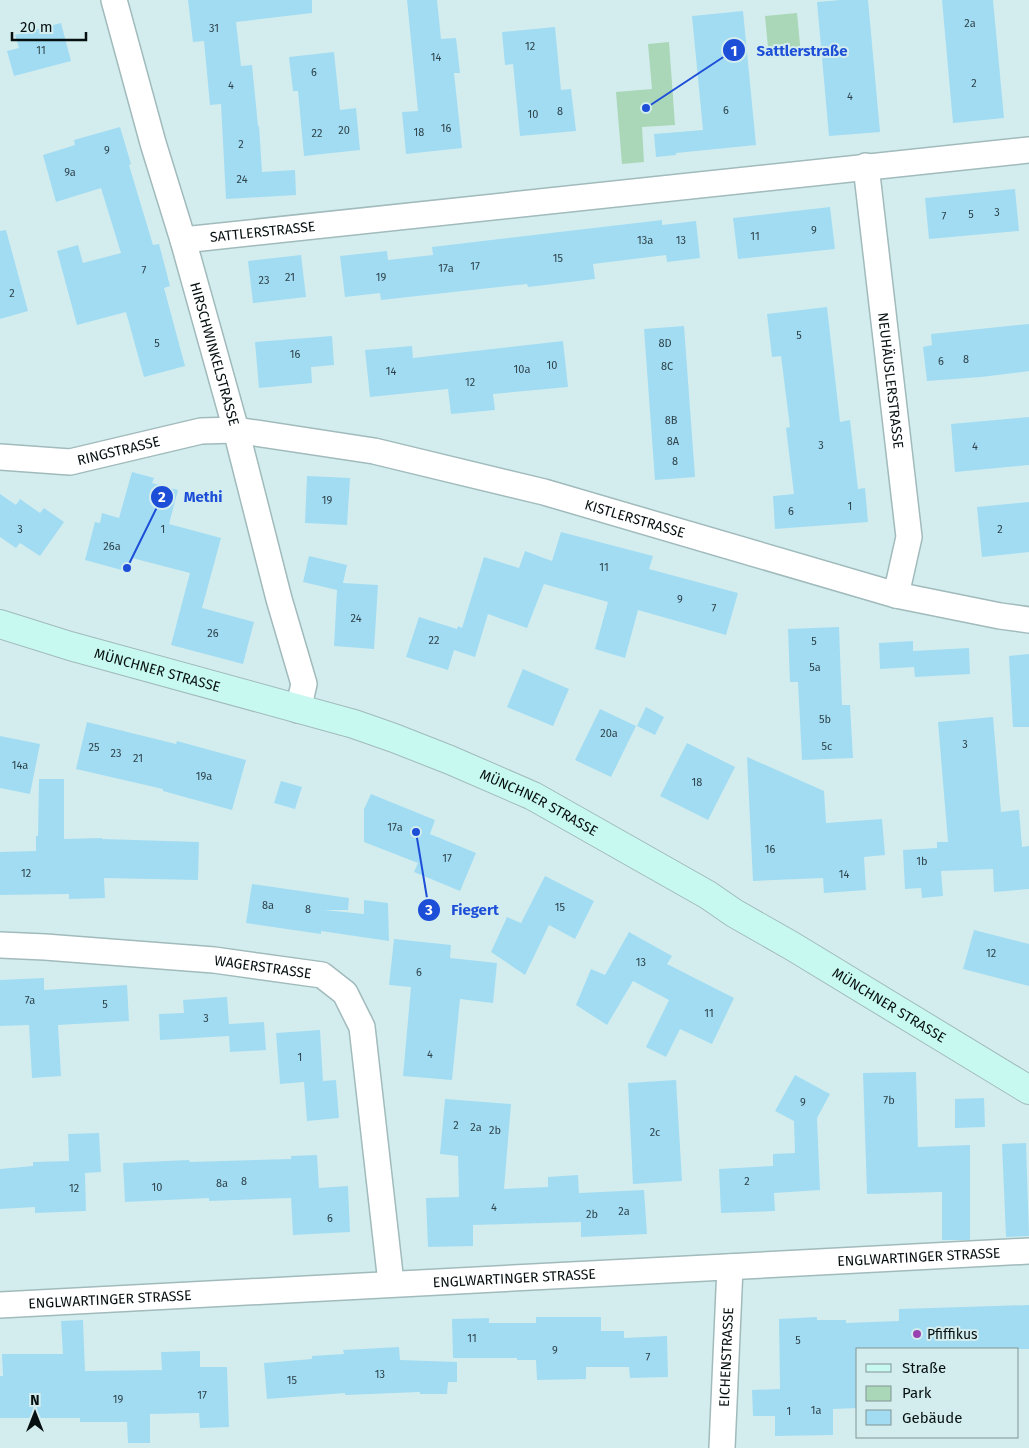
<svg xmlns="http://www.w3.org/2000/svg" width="1029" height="1448" viewBox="0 0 1029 1448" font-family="'Fira Sans',sans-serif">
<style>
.green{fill:#aad7b8}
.building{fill:#a2dcf3}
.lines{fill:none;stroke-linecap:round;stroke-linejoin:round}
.street-casing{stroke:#a1babc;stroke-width:28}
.secondary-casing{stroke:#a1babc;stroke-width:30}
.street{stroke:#fff;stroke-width:25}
.secondary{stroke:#c8f9f0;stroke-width:28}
.poi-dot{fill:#9943b0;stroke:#d3edee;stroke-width:2}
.labels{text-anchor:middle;stroke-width:4;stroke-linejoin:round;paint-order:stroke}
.number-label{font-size:11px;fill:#2e434a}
.street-label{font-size:14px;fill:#071011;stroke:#d3edee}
.poi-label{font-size:14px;fill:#071011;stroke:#d3edee;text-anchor:start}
.leader{fill:none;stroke:#1d4ed8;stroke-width:2}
.callout-dot{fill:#1d4ed8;stroke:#d3edee;stroke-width:2}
.mark-label{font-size:15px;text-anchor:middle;font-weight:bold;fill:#fff}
.callout-label{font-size:15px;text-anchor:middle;font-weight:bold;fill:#1d4ed8;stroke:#d3edee;stroke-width:4;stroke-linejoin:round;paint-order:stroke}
</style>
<rect width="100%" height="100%" fill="#d3edee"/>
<!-- green -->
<g class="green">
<polygon points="797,13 801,55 769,58 765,16"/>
<polygon points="669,42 675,125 642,127 644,162 622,164 616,92 652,89 648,44"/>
</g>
<!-- building -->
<g class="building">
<polygon points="188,0 312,0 312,13 236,22 241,66 252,65 258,126 259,126 262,172 295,170 296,195 226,199 221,104 210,105 204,41 193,42"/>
<polygon points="407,0 437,0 441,39 456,38 460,73 454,73 462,148 406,154 402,112 418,111"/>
<polygon points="841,0 868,0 880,132 829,136 817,2"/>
<polygon points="942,0 993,0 1004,118 953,123"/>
<polygon points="743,11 756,145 676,153 676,155 656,157 654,134 703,130 692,16"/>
<polygon points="61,23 71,61 14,76 7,51 19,48 15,35"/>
<polygon points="555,27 561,90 571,89 576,131 520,136 513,64 505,65 502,32"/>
<polygon points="334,52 340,110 356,108 360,150 304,156 298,91 293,91 289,57"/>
<polygon points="120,127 131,164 129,165 153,245 159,244 170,286 164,288 185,366 144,377 126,312 77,325 57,251 78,245 83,263 121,253 101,188 56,202 43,155 75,145 74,140"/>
<polygon points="1015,189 1019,231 929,239 925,198"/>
<polygon points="830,207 835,249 738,259 733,218"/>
<polygon points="662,220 662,225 696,221 700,258 667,262 666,255 593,264 595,279 528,287 527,284 381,300 380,293 345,297 340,256 387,251 388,260 433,255 432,247"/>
<polygon points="6,230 28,311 0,319 0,231"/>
<polygon points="301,255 306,297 253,303 248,261"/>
<polygon points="827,307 840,422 850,420 858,489 865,488 868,522 775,529 773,496 794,494 786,428 790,427 781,356 772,357 767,314"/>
<polygon points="1029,324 1029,371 981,377 927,381 923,347 932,345 931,334"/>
<polygon points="684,326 695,477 655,480 644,329"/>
<polygon points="332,336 334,365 311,367 312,383 259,388 255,342"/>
<polygon points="563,341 568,387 493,394 495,410 451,414 448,389 370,397 365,350 412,346 413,358"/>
<polygon points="1029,417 1029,465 955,472 951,424"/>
<polygon points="132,472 154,478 152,483 178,490 169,524 221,538 202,608 254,622 243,664 171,645 190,573 132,558 129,572 85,560 95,522 100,523 102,513 119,518"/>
<polygon points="307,476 350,478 347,525 305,523"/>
<polygon points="0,494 16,505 20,499 40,513 44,508 64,522 40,556 20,543 16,548 0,537"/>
<polygon points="1029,502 1029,552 982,557 977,507"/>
<polygon points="561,532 653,556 649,569 738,593 726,635 638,610 625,658 595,649 608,602 544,584 527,628 488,614 475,657 454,650 448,670 406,657 419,617 457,629 458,626 462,628 484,557 519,568 525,551 552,561"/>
<polygon points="309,556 347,565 343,583 378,585 374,649 334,646 337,590 303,582"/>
<polygon points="839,627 842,705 850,705 853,758 802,760 798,682 790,682 788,629"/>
<polygon points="913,641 913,651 969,648 970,674 915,677 914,667 880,669 879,643"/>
<polygon points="1029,654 1029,727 1013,727 1009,656"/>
<polygon points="523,669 569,689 553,726 507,707"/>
<polygon points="646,707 664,717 655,735 637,726"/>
<polygon points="600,709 636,726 611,777 575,760"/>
<polygon points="993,717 1001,812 1019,810 1022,847 1029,846 1029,889 994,892 993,869 941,871 943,896 922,898 921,888 905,889 903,850 937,848 937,842 948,842 938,722"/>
<polygon points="87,722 176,744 177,741 246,760 232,810 163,791 163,789 76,769"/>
<polygon points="0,736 40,744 30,794 0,788"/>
<polygon points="687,743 735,767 708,820 660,796"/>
<polygon points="747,757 824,791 826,823 882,819 885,855 864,857 866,890 824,893 823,878 753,881"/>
<polygon points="39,779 64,779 64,839 102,838 102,839 199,842 198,880 104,878 105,898 69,899 69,894 0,895 0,852 36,851 36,836 38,836"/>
<polygon points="281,781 302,787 295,809 274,803"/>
<polygon points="371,794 435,820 430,834 476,853 460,891 414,872 418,863 364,842 364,809"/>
<polygon points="545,876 594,901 575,939 549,925 525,975 491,952 507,917 521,923"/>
<polygon points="252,884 349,898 348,910 324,910 364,914 364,900 388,903 389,941 321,931 321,934 246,923"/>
<polygon points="974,930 1029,944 1029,986 963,969"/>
<polygon points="629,932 672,956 667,964 734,998 712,1044 680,1029 666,1057 646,1047 669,1000 633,981 607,1025 576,1005 591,969 605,975"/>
<polygon points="394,939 451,945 450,958 497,963 493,1003 460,999 452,1080 403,1076 411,987 389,985"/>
<polygon points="44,978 44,990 127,985 129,1021 58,1025 61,1076 32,1078 29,1025 0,1026 0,980"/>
<polygon points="227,997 229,1024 264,1022 266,1050 230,1052 229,1036 160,1040 159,1014 184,1013 183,1000"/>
<polygon points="320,1030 323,1081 336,1080 339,1118 307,1121 304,1082 280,1084 276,1033"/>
<polygon points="916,1072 918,1147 970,1145 970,1240 942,1240 942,1192 867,1194 863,1073"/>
<polygon points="795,1075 830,1094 817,1118 820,1190 774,1193 775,1211 721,1213 719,1169 773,1166 773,1154 795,1153 794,1121 775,1111"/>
<polygon points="676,1080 682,1181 633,1184 628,1083"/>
<polygon points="984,1098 985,1127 955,1128 955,1099"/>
<polygon points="445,1099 511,1104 504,1189 548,1187 548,1177 578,1175 579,1193 644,1190 647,1234 581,1237 581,1222 473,1225 473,1246 428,1247 426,1198 459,1197 458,1156 440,1154"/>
<polygon points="99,1133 101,1172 85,1173 86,1211 35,1213 35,1207 0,1209 0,1169 33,1166 33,1162 69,1161 68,1134"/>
<polygon points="1026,1143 1029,1236 1006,1237 1002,1144"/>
<polygon points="317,1155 319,1188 348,1186 350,1232 293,1235 291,1198 209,1201 209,1198 125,1202 123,1163 189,1160 190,1162 291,1159 291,1156"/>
<polygon points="1029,1305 1029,1349 858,1349 858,1408 833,1409 833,1435 775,1436 775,1416 753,1416 752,1390 780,1389 779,1319 817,1317 817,1320 846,1320 846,1323 899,1321 899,1309"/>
<polygon points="536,1317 601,1317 601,1331 624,1331 624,1338 667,1336 668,1377 630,1378 629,1367 586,1367 586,1379 537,1380 536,1360 517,1360 517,1358 453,1358 452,1319 489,1318 489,1323 536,1323"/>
<polygon points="83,1320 85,1371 162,1370 161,1352 200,1351 200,1367 227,1367 229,1427 200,1428 199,1413 150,1414 150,1443 128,1443 127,1422 80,1422 80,1418 0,1418 0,1376 3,1376 2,1354 63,1354 61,1321"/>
<polygon points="399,1347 400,1360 457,1362 457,1382 448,1382 447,1394 420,1394 420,1392 345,1395 345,1393 267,1399 264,1363 312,1359 312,1356 344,1354 343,1350"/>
</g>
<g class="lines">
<defs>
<g id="street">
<path id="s1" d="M114,0L153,143L183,240L236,430L279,599L304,684L298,710"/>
<path id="s2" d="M866,166L909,537L896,595"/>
<path id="s3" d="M183,240L1029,150"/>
<path id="s4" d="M0,457L70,462L201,431L236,430L374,451L544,492L896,595L1000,616L1029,620"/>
<path id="s5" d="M0,945L45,947L214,960L322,975L345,993L362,1027L391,1283"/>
<path id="s6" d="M0,1305L1029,1251"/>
<path id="s7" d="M722,1448L730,1267"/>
</g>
<g id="secondary">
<path id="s8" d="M0,624L70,646L354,724L394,738L450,760L533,796L708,895L734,913L792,946L1029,1090"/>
</g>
</defs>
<!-- street casing -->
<use href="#street" class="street-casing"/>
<!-- secondary casing -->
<use href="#secondary" class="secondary-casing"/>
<!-- street -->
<use href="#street" class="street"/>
<!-- secondary -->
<use href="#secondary" class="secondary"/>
</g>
<!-- markers -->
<circle class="poi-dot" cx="917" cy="1334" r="5"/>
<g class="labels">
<!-- number labels -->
<g class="number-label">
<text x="970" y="27">2a</text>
<text x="214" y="32">31</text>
<text x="530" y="50">12</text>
<text x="41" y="54">11</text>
<text x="436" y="61">14</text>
<text x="314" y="76">6</text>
<text x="974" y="87">2</text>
<text x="231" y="89">4</text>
<text x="850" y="100">4</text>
<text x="726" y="114">6</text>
<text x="560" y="115">8</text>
<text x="533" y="118">10</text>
<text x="446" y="132">16</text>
<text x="344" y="134">20</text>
<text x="419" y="136">18</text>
<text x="317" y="137">22</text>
<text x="241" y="148">2</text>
<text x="107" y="154">9</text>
<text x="70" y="176">9a</text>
<text x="242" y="183">24</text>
<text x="997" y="216">3</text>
<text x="971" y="218">5</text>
<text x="944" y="220">7</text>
<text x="814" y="234">9</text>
<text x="755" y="240">11</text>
<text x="645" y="244">13a</text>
<text x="681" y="244">13</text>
<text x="558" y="262">15</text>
<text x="475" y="270">17</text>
<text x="446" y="272">17a</text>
<text x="144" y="274">7</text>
<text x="290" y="281">21</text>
<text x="381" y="281">19</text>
<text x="264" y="284">23</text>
<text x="12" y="297">2</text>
<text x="799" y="339">5</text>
<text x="157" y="347">5</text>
<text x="665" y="347">8D</text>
<text x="295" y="358">16</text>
<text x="966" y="363">8</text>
<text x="941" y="365">6</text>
<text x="552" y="369">10</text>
<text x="667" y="370">8C</text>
<text x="522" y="373">10a</text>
<text x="391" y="375">14</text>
<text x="470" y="386">12</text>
<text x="671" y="424">8B</text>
<text x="673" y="445">8A</text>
<text x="821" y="449">3</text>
<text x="975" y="450">4</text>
<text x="675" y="465">8</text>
<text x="327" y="504">19</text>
<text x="850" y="510">1</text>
<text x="791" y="515">6</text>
<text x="20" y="533">3</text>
<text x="163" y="533">1</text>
<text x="1000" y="533">2</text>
<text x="112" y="550">26a</text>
<text x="604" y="571">11</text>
<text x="680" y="603">9</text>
<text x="714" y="612">7</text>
<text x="356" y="622">24</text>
<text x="213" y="637">26</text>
<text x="434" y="644">22</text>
<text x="814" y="645">5</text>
<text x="815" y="671">5a</text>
<text x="825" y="723">5b</text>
<text x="609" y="737">20a</text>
<text x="965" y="748">3</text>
<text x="827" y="750">5c</text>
<text x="94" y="751">25</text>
<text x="116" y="757">23</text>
<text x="138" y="762">21</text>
<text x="20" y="769">14a</text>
<text x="204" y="780">19a</text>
<text x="697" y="786">18</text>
<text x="395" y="831">17a</text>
<text x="770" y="853">16</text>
<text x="447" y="862">17</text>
<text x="922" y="865">1b</text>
<text x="26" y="877">12</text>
<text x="844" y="878">14</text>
<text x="268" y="909">8a</text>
<text x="560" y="911">15</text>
<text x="308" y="913">8</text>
<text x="991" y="957">12</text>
<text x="641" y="966">13</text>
<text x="419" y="976">6</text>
<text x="30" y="1004">7a</text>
<text x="105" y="1008">5</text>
<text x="709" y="1017">11</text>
<text x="206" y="1022">3</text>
<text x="430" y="1058">4</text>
<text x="300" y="1061">1</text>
<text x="889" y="1104">7b</text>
<text x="803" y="1106">9</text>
<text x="456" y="1129">2</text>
<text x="476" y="1131">2a</text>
<text x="495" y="1134">2b</text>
<text x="655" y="1136">2c</text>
<text x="244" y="1185">8</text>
<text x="747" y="1185">2</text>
<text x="222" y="1187">8a</text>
<text x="157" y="1191">10</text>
<text x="74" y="1192">12</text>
<text x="494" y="1211">4</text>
<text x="624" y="1215">2a</text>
<text x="592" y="1218">2b</text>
<text x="330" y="1222">6</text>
<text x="472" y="1342">11</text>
<text x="798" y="1344">5</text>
<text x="555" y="1354">9</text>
<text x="648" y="1361">7</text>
<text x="380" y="1378">13</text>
<text x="292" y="1384">15</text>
<text x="202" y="1399">17</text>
<text x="118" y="1403">19</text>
<text x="816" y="1414">1a</text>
<text x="789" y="1415">1</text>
</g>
<!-- street labels -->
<g class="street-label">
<text dy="5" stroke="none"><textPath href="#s3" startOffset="80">SATTLERSTRASSE</textPath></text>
<text dy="5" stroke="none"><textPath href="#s1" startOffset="368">HIRSCHWINKELSTRASSE</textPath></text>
<text dy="5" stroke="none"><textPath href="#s2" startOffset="216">NEUHÄUSLERSTRASSE</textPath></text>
<text dy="5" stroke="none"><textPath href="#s4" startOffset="120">RINGSTRASSE</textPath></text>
<text dy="5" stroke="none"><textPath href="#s4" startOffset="649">KISTLERSTRASSE</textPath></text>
<text dy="5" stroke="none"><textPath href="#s8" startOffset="164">MÜNCHNER STRASSE</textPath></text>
<text dy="5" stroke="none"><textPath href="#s8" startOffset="569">MÜNCHNER STRASSE</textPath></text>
<text dy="5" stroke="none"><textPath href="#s5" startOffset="264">WAGERSTRASSE</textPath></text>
<text dy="5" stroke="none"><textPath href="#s8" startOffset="974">MÜNCHNER STRASSE</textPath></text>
<text dy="5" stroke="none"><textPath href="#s6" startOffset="920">ENGLWARTINGER STRASSE</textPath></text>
<text dy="5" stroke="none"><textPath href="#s6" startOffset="515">ENGLWARTINGER STRASSE</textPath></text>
<text dy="5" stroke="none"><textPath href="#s6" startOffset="110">ENGLWARTINGER STRASSE</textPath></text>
<text dy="5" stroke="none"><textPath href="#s7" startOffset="91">EICHENSTRASSE</textPath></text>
</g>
<!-- poi labels -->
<g class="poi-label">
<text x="927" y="1339">Pfiffikus</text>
</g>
</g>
<!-- callouts -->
<path class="leader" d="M646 108L734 50M127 568L162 497M416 832L429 910"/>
<g class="callout-dot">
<circle cx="646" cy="108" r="5"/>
<circle cx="127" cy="568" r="5"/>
<circle cx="416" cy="832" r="5"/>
<circle cx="734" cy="50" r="12"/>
<circle cx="162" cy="497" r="12"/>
<circle cx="429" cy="910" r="12"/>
</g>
<g class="mark-label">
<text x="734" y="56">1</text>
<text x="162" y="502">2</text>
<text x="429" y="915">3</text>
</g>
<g class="callout-label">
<text x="802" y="56">Sattlerstraße</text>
<text x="203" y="502">Methi</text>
<text x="475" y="915">Fiegert</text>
</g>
<!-- legend -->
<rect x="856" y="1348" width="162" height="90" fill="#d3edee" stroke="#819596"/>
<rect x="866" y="1364" width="25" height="8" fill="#c8f9f0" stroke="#819596"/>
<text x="902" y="1373" font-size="15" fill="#071011">Straße</text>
<rect x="866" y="1386" width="25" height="15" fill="#aad7b8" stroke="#819596"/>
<text x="902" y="1398" font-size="15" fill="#071011">Park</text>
<rect x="866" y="1410" width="25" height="15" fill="#a2dcf3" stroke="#819596"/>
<text x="902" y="1423" font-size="15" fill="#071011">Gebäude</text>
<!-- north arrow -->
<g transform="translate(35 1413)" stroke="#d3edee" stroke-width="4" paint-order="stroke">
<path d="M0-4L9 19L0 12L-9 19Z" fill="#071011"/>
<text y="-8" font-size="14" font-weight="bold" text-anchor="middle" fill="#071011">N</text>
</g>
<!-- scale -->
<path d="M12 32v8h74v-8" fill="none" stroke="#071011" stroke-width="2.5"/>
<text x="20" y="32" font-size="15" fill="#071011" stroke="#d3edee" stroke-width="4" paint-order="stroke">20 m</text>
</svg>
